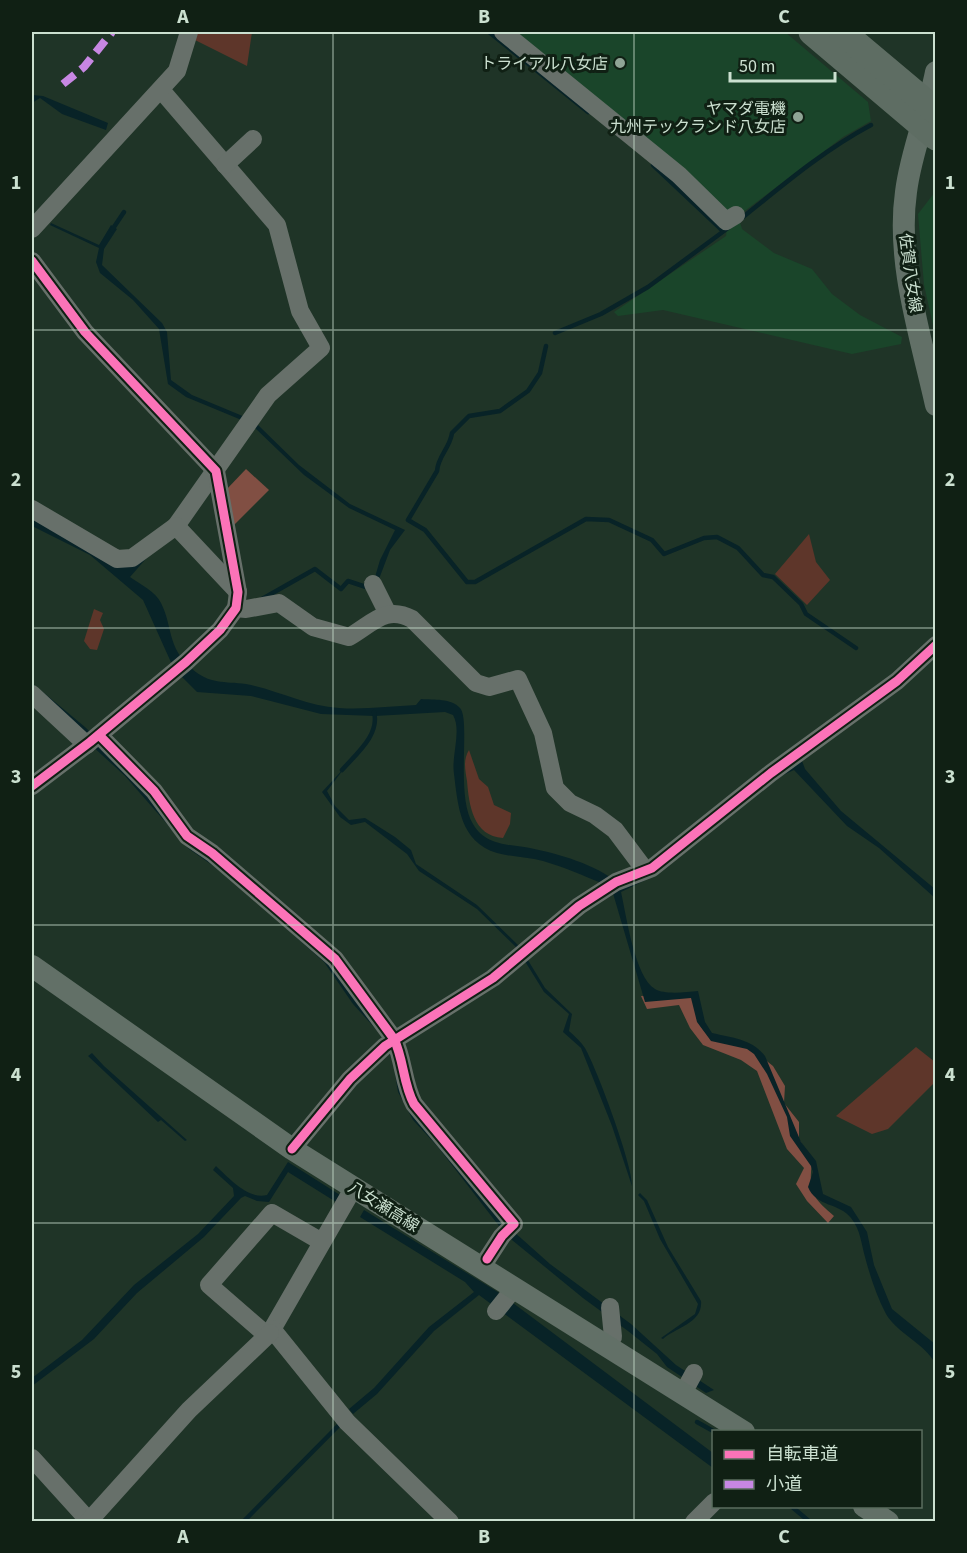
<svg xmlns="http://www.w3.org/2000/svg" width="967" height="1553" viewBox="0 0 967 1553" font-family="'Source Sans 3','Noto Sans JP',sans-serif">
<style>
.built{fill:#1a452a}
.green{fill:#5e362a}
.forest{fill:#814f43}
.water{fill:#082327}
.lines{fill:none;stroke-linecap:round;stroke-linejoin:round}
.stream{stroke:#082327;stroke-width:4.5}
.minor{stroke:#67706a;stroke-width:18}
.major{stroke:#627067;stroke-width:22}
.highway{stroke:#5e6d63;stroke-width:27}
.quiet{stroke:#c787e3;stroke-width:8;stroke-dasharray:15 8;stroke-linecap:butt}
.cycleway-casing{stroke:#102014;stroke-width:13}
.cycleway{stroke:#fb73b8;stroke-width:9}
.grid{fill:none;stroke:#cbe0d0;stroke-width:1.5;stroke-opacity:0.55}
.poi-dot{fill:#8fa495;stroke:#102014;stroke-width:2}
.labels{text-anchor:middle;stroke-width:6;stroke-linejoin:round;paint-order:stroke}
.poi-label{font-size:16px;fill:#cbe0d0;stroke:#102014;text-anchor:end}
.street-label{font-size:16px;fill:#cbe0d0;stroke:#102014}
.neatline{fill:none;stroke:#cbe0d0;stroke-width:2}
.grid-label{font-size:20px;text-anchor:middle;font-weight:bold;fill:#cbe0d0}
</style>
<rect width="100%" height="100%" fill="#1f3427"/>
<!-- built -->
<g class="built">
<polygon points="507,32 785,32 868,102 871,121 843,137 738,216 742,229 774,253 812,269 832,294 860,315 902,337 901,344 852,354 663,310 618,316 614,312 726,236 728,216"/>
<polygon points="935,192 935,334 924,285 918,214"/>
</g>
<!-- green -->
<g class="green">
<polygon points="195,32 252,32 247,66 195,40"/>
<polygon points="809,534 816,562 830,580 807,605 775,574"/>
<polygon points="94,609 103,613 100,620 104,629 97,650 90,649 84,641"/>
<path d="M469,750L479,779L488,787L494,805L511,813L510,824L503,838C473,836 469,805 467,781C465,769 463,760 469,750Z"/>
<polygon points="916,1047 935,1062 935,1082 888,1129 872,1134 836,1116"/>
</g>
<!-- forest -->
<g class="forest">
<polygon points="246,469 269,490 233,526 226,490"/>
<path d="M684,993L697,1001C693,1018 699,1025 710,1038L742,1041L773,1066L785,1086L784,1103L799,1122V1139L812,1161C809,1190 810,1196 834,1216L828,1223L807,1201L796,1184L804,1168L787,1149L757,1071L741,1060L703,1045L690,1028L679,1005L647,1009L641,996Z"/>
</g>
<!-- water -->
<g class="water">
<polygon points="32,95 43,96 108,123 106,130 62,114 40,98 32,103"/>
<polygon points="51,223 99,245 111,225 117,229 104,249 102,265 162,323 167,332 171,380 192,395 245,417 244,421 186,397 168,384 159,329 133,300 100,273 96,262 99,248 50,225"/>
<polygon points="257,424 299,465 350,504 405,530 390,550 379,579 375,577 380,560 395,530 349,508 304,475 255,428"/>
<path d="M32,514L109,558L151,553L130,577C140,584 156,592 161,603C173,627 167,647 191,668C210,685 224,681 246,684C278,690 306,706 339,708C364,710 391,706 416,705L421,699C434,700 451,698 460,708C471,720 455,796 473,824C486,846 508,844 530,848C559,854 595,864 618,883L801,758L805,769L841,811L935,889V898L879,848L847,826L794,770L781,776L656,875L621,892C626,914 635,978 655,989C665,995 686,992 698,991L705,1022L712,1033C733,1038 752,1039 765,1056L801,1142L816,1161L823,1194L851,1207L867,1232L874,1265L892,1309L935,1344V1363C924,1343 898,1334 886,1314C877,1297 870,1276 865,1257C861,1243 861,1231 851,1218C840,1203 816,1207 808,1187L813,1172L811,1166L790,1136L787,1117L767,1074L754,1054L747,1049L711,1041L697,1022L691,998L645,1002L612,890L604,884C584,876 564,867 543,861C528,857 512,857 497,853C460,842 458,806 454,774C451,755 462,731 453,715L445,712L375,716L321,714L251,696L197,692L174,669L143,600L90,555L32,526Z"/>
<polygon points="32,683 85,727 140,781 314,943 377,1019 411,1107 513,1231 550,1264 631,1324 676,1365 714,1390 706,1393 667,1367 657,1354 628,1331 583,1298 506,1235 438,1147 413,1120 398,1092 393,1062 382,1036 353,1004 324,962 225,874 189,849 125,776 32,691"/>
<polygon points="346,766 327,791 335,806 349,820 365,818 395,837 411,850 416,864 477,905 521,948 519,950 477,909 419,871 407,854 365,822 351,825 340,817 322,792"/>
<path d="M526,957L545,988L572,1014L569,1031C575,1036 581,1042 585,1048C597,1069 633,1166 632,1186L612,1126L581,1048L563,1032L569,1014L544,992L523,958Z"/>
<polygon points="92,1053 104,1066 187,1140 185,1141 161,1120 158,1122 88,1056"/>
<path d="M288,1162L340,1195L336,1202L288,1172L269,1202L257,1201L245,1196L241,1198L204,1237L137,1293L94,1339L32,1386V1378L82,1340L134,1285L198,1234L234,1196L233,1188L213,1170L216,1166C229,1178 248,1200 267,1195Z"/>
<path d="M640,1193L647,1200L668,1247L701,1301C703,1323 677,1327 663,1339L661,1338L695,1314L698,1304L660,1239L644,1201L638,1195Z"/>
<polygon points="364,1210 501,1294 713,1453 713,1468 479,1295 434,1331 377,1394 353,1414 349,1409 374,1388 429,1327 474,1292 465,1282 360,1217"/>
</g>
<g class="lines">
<!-- stream -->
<g class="stream">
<polyline points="489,32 588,112"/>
<polyline points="653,165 723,231"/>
<path d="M742,218C784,184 824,150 871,125"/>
<polyline points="112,230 124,212"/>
<polyline points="555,333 601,314 648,287 728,228"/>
<path d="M546,346L540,373L528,391L500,411L469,416L452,433C450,448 438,456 437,471L408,520L425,530L467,582H475L586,519L609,520L652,540L664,554L704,538L717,537L738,548L763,575L773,577L801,604L806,614L856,648"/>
<polyline points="262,599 315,569 341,589 348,581 366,587"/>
<path d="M342,770C356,754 380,735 374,712"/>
<polyline points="697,1422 715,1432"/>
<polyline points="791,1506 810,1522"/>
<polyline points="243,1522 340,1424"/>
</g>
<!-- minor -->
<g class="minor">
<polyline points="503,32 679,175 726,221 736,215"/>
<polyline points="162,91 277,225 300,311 321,348 268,395 176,526"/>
<polyline points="225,165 253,139"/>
<polyline points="32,229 177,71 189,32"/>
<polyline points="32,261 85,332 216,471 238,592 236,608 220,630 186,662 90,742 32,786"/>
<polyline points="32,509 117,559 132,558 176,526 238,592"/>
<polyline points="373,584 388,614"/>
<path d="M236,608L246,609L279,603L313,627L349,637C373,623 386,605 412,619L476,683L489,687L518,679L543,733L555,788L570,803L595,815L615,830L645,870"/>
<polyline points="32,694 87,745"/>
<path d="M99,735L154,791L187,836L212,853L335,959L394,1039C404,1060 403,1084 414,1104L514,1224L502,1236L487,1259"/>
<polyline points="292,1149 350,1079 385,1046 493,978 579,906 616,882 652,868 771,773 897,681 936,645"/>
<polyline points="322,1242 272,1213 209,1285 262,1331 270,1333 354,1187"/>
<polyline points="610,1307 613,1337"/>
<polyline points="496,1311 508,1296"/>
<polyline points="272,1329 347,1422 450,1522"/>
<polyline points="688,1384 694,1373"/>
<polyline points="32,1458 90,1522"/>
<polyline points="88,1522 189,1410 270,1333"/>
<polyline points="694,1522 714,1502"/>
</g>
<!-- major -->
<g class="major">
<path d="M936,72C928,113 911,151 906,192C896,262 921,337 936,405"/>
<polyline points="32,966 292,1149 744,1432"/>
<polyline points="864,1506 888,1522"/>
</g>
<!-- highway -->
<g class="highway">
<polyline points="812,32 936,137"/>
<polyline points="842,32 936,111"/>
</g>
<!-- quiet -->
<polyline class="quiet" points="63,84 84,67 112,32"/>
<defs>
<g id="cycleway">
<polyline points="32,261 85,332 216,471 238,592 236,608 220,630 186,662 90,742 32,786"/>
<path d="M99,735L154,791L187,836L212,853L335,959L394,1039C404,1060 403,1084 414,1104L514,1224L502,1236L487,1259"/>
<polyline points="292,1149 350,1079 385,1046 493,978 579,906 616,882 652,868 771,773 897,681 936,645"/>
</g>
</defs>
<!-- cycleway casing -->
<use href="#cycleway" class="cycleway-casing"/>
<!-- cycleway -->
<use href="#cycleway" class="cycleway"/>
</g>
<!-- grid -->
<path class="grid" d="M333,32V1522M634,32V1522M32,330H936M32,628H936M32,925H936M32,1223H936"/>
<!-- markers -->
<g class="poi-dot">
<circle cx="620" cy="63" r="6"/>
<circle cx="798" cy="117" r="6"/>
</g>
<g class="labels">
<!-- poi labels -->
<g class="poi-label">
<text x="608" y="69">トライアル八女店</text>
<text x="786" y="114">ヤマダ電機<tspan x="786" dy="18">九州テックランド八女店</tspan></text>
</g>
<!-- street labels -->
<g class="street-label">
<text transform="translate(911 273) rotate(82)" y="6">佐賀八女線</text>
<text transform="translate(384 1206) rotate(32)" y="6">八女瀬高線</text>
</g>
</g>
<!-- border -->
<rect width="967" height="1553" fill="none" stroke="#102014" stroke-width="66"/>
<!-- legend -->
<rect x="712" y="1430" width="210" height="78" fill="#102014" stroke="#5b6d5f" stroke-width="1.5"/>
<rect x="724" y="1450" width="30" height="9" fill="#fb73b8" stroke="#5b6d5f" stroke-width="1.5"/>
<text x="766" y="1460" font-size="18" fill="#cbe0d0">自転車道</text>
<rect x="724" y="1480" width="30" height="9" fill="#c787e3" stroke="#5b6d5f" stroke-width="1.5"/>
<text x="766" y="1490" font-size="18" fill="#cbe0d0">小道</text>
<!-- scale -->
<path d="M730 72v9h105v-9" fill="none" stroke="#cbe0d0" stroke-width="3"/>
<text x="739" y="72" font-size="18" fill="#cbe0d0" stroke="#102014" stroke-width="4.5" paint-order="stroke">50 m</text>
<rect x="33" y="33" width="901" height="1487" class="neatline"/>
<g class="grid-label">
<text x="183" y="23">A</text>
<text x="484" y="23">B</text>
<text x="784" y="23">C</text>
<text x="16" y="189">1</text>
<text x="950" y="189">1</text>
<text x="16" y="486">2</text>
<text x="950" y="486">2</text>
<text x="16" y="783">3</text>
<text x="950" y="783">3</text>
<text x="16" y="1081">4</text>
<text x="950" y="1081">4</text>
<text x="16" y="1378">5</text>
<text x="950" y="1378">5</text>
<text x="183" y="1543">A</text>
<text x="484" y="1543">B</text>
<text x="784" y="1543">C</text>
</g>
</svg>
